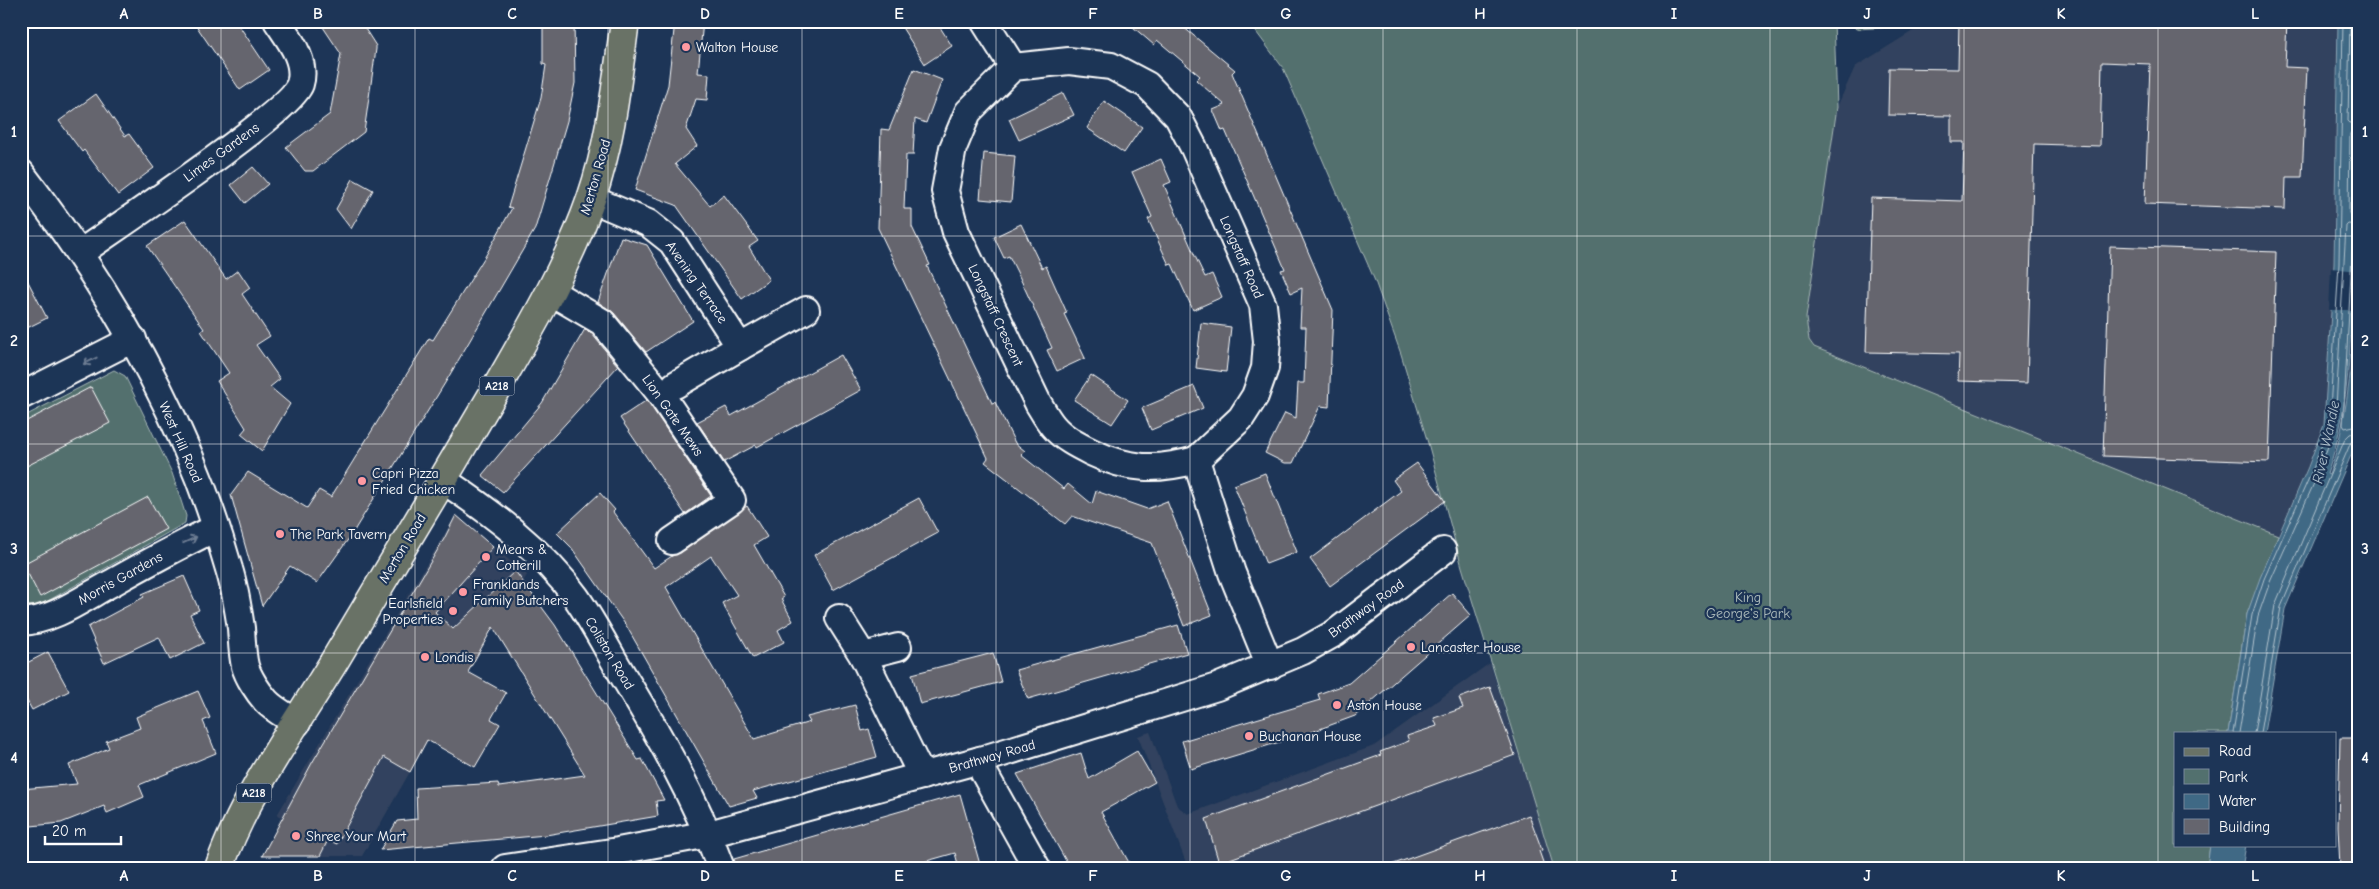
<svg xmlns="http://www.w3.org/2000/svg" width="2379" height="889" viewBox="0 0 2379 889" font-family="'Comic Neue',sans-serif">
<style>
.built{fill:#33435e}
.green{fill:#52706e;stroke:#a8b8b6}
.water{fill:#3f6985;stroke:#8ca5b6}
.pier{fill:#1d3557}
.lines{fill:none;stroke-linecap:round;stroke-linejoin:round}
.shore{stroke:#b2c3ce;stroke-width:1}
.building{fill:#65656e;stroke:#fff}
.minor-casing{stroke:#fff;stroke-width:30}
.major-casing{stroke:#fff;stroke-width:31}
.minor{stroke:#1d3557;stroke-width:26}
.major{stroke:#697266;stroke-width:28}
.oneway{stroke:#6c7c92}
.grid{fill:none;stroke:#fff;stroke-width:1;stroke-opacity:0.55}
.poi-dot{fill:#ff9aa2;stroke:#1d3557;stroke-width:2}
.labels{text-anchor:middle;stroke-width:4.5;stroke-linejoin:round;paint-order:stroke}
.shield{fill:#1d3557;stroke:#bbc2cd;stroke-width:1}
.shield-label{font-size:12px;font-weight:bold;fill:#fff}
.poi-label{font-size:14px;fill:#fff;stroke:#1d3557;text-anchor:start}
.street-label{font-size:14px;fill:#fff;stroke:#1d3557}
.park-label{font-size:14px;fill:#b1bfbe;stroke:#1d3557}
.water-label{font-size:15px;font-style:italic;fill:#b2c3ce;stroke:#1d3557}
.neatline{fill:none;stroke:#fff;stroke-width:2}
.grid-label{font-size:16px;text-anchor:middle;font-weight:bold;fill:#fff}
</style>
<rect width="100%" height="100%" fill="#1d3557"/>
<filter id="ink" filterUnits="userSpaceOnUse"><feTurbulence type="fractalNoise" baseFrequency=".02" numOctaves="2"/><feDisplacementMap in="SourceGraphic" scale="10" xChannelSelector="R" yChannelSelector="G"/><feConvolveMatrix kernelMatrix="1 2 1 2 8 2 1 2 1" color-interpolation-filters="sRGB"/></filter>
<g filter="url(#ink)">
<!-- built -->
<g class="built">
<polygon points="1929,21 2338,21 2334,264 2324,424 2308,467 2278,535 1850,362 1814,347 1809,340 1806,318 1837,107 1855,67"/>
<polygon points="453,520 461,520 527,575 472,663 362,856 270,856 267,846 281,817 277,815"/>
<polygon points="1490,663 1554,868 1188,868 1138,736 1150,732 1177,806 1188,814 1374,746"/>
</g>
<!-- green -->
<g class="green">
<polygon points="1248,21 1834,21 1837,107 1806,318 1809,340 1814,347 2278,535 2247,614 2228,733 2175,733 2175,845 2210,845 2207,868 1554,868 1462,567 1428,443 1401,354 1375,281 1283,68"/>
<polygon points="1848,21 1904,21 1894,27 1856,29"/>
<polygon points="114,370 125,376 172,473 186,516 185,523 39,606 21,605 21,418"/>
</g>
<!-- water -->
<g class="water">
<path d="M2338,21H2357C2356,95 2355,168 2353,242C2351,319 2353,401 2327,474L2329,475C2361,382 2355,259 2358,160V439L2285,609L2264,733H2228L2247,614L2260,578L2308,467L2324,424L2334,264Z"/>
<polygon points="2210,845 2246,845 2242,868 2207,868"/>
</g>
<!-- pier -->
<polygon class="pier" points="2331,268 2358,271 2358,310 2329,310"/>
<g class="lines">
<!-- shore -->
<g class="shore">
<polyline points="2350,21 2348,121 2350,123 2358,122"/>
<polyline points="2357,21 2356,112 2358,115"/>
<polyline points="2358,128 2353,129 2350,134 2349,213 2352,218 2358,218"/>
<polyline points="2358,233 2353,235 2343,425 2345,428 2358,425"/>
<polyline points="2233,733 2252,615 2264,579 2313,469 2329,425 2339,264 2343,21"/>
<polyline points="2239,733 2258,616 2270,582 2319,472 2335,426 2346,226 2348,224 2358,225"/>
<polyline points="2254,733 2275,605 2345,439 2350,434 2358,432"/>
<polyline points="2260,733 2281,607 2351,442 2358,439"/>
</g>
</g>
<!-- building -->
<g class="building">
<polygon points="193,21 236,21 269,70 240,90"/>
<polygon points="319,21 360,21 376,46 376,49 364,132 313,171 305,171 286,147 330,114 341,54"/>
<polygon points="543,21 574,21 575,83 567,121 535,229 445,383 352,534 317,583 290,566 262,606 231,495 248,472 307,508 319,490 331,497 429,338 433,340 486,255 512,208 508,207 541,98 546,65 543,64"/>
<polygon points="675,21 703,21 698,73 709,74 707,100 696,99 686,129 697,146 675,164 710,206 724,195 758,241 749,247 769,280 742,299 676,205 635,190 668,85"/>
<polygon points="898,21 936,21 952,46 925,64"/>
<polygon points="1126,21 1176,21 1235,70 1232,73 1333,310 1329,407 1320,406 1293,463 1285,463 1265,453 1285,413 1296,418 1298,383 1304,383 1306,327 1300,327 1302,288 1291,293 1281,270 1285,269 1245,176 1225,130 1222,131 1213,110 1225,105 1196,80 1200,76 1157,40 1154,45"/>
<polygon points="1959,21 2287,21 2285,67 2307,68 2302,177 2286,177 2285,209 2145,204 2150,64 2102,62 2100,146 2034,144 2027,383 1958,381 1959,354 1866,352 1871,198 1962,201 1964,142 1951,142 1951,116 1888,115 1889,68 1958,69"/>
<polygon points="914,69 942,80 926,123 915,119 913,155 906,155 904,209 912,209 912,227 930,265 927,266 992,403 995,402 1015,443 1025,451 1021,455 1064,489 1068,484 1092,504 1096,491 1147,509 1167,501 1212,615 1184,626 1152,543 1072,516 1065,524 985,462 988,458 878,228 881,129 889,130"/>
<polygon points="1063,93 1074,115 1019,140 1009,119"/>
<polygon points="96,94 125,136 129,134 154,168 118,195 84,150 82,152 59,121"/>
<polygon points="1104,101 1142,127 1124,153 1087,128"/>
<polygon points="984,153 1015,156 1011,202 980,199"/>
<polygon points="1161,159 1171,182 1164,185 1194,254 1205,277 1212,274 1222,297 1193,310 1172,264 1169,265 1148,219 1152,217 1132,172"/>
<polygon points="253,167 268,184 245,203 231,185"/>
<polygon points="353,179 373,190 351,229 336,209"/>
<polygon points="185,220 226,279 238,270 250,288 242,294 270,336 256,345 280,379 270,387 290,404 262,451 241,434 246,428 217,381 229,373 201,331 204,329 147,246"/>
<polygon points="1021,224 1042,268 1046,266 1067,313 1064,314 1085,358 1057,371 1047,350 1052,348 1020,278 1009,256 1004,258 994,237"/>
<polygon points="621,237 647,245 693,321 646,352 614,313 598,302"/>
<polygon points="2110,246 2276,252 2269,462 2103,456"/>
<polygon points="21,268 47,318 21,331"/>
<polygon points="1201,323 1231,327 1226,372 1196,368"/>
<polygon points="585,329 592,334 618,366 503,492 482,475 542,403"/>
<polygon points="841,355 861,390 757,447 756,445 724,462 697,422 726,407 731,416"/>
<polygon points="1091,375 1128,400 1112,424 1074,400"/>
<polygon points="1194,386 1203,408 1151,430 1142,408"/>
<polygon points="91,387 110,423 21,469 21,424"/>
<polygon points="647,400 711,496 685,514 620,418"/>
<polygon points="1417,463 1445,501 1330,586 1310,559 1401,491 1393,480"/>
<polygon points="1265,473 1297,552 1266,564 1234,485"/>
<polygon points="600,493 615,510 613,512 654,568 672,556 680,553 747,506 767,537 754,545 784,597 781,599 793,621 778,630 784,642 753,658 722,603 737,595 711,556 666,587 754,739 810,722 807,717 855,705 862,731 869,729 877,757 753,791 757,798 729,806 627,627 571,547 557,533"/>
<polygon points="148,497 166,529 40,597 23,564"/>
<polygon points="919,498 938,533 833,590 814,555"/>
<polygon points="456,515 493,547 435,612 453,629 515,571 555,625 638,760 642,759 664,800 656,801 658,816 546,835 380,850 397,821 417,819 416,788 498,783 499,787 585,775 493,627 468,672 506,693 491,719 500,724 475,767 427,740 410,772 384,757 337,844 328,840 320,856 262,856 312,763 444,539"/>
<polygon points="184,576 199,610 190,614 204,643 170,660 159,637 104,663 88,627 144,597 142,594"/>
<polygon points="1452,593 1471,615 1355,716 1309,733 1191,769 1182,741 1320,700 1318,694 1349,683"/>
<polygon points="1178,625 1187,653 1028,699 1016,670"/>
<polygon points="48,652 69,691 32,710 21,690 21,666"/>
<polygon points="993,653 1001,682 920,704 912,674"/>
<polygon points="1490,687 1515,755 1219,863 1206,819 1381,755 1380,752 1409,741 1407,736 1437,726 1434,718 1463,708 1459,698"/>
<polygon points="198,691 210,718 203,721 216,753 139,785 144,797 107,813 104,806 61,823 21,827 21,789 77,784 69,765 109,748 106,741 140,728 136,717"/>
<polygon points="2340,738 2358,738 2358,868 2340,868 2338,826"/>
<polygon points="1137,751 1155,782 1101,812 1132,868 1070,868 1017,774 1081,753 1089,779"/>
<polygon points="960,794 981,868 959,868 955,853 902,868 736,868 734,859"/>
<polygon points="1529,815 1542,850 1539,851 1545,868 1392,868 1391,865"/>
</g>
<g class="lines">
<defs>
<g id="minor">
<polyline points="984,21 1013,67 1069,61 1111,66 1147,85 1178,117 1194,148 1263,305 1267,341 1265,368 1255,396 1241,418 1196,460 1232,573 1270,666"/>
<path d="M1013,67L968,112L953,148L945,191L956,232L1038,403C1043,411 1047,419 1053,426C1063,438 1077,445 1091,452C1129,470 1156,471 1196,460"/>
<path d="M21,173C112,291 189,425 229,569C235,588 238,608 241,628C242,640 242,654 245,666C248,677 258,692 266,701C274,710 287,716 297,723"/>
<polyline points="591,199 648,223 672,242 740,347 806,310"/>
<path d="M80,253C114,229 291,112 300,84C307,61 289,39 277,21"/>
<polyline points="551,292 602,322 659,392 732,500 672,541"/>
<polyline points="675,385 740,347"/>
<polyline points="21,396 133,339"/>
<path d="M443,480C491,512 542,550 576,597C592,620 605,645 619,669C658,733 695,797 721,868"/>
<polyline points="839,618 863,656 922,776"/>
<path d="M21,622C52,621 81,600 108,585C144,565 179,545 216,528"/>
<polyline points="863,656 898,647"/>
<polyline points="980,760 984,773 1037,868"/>
<polyline points="505,868 618,851 709,834 980,760 1217,687 1303,651 1335,633 1443,551"/>
</g>
<path id="major" d="M219,868C244,796 295,726 335,660C388,572 441,483 493,394C529,331 567,268 591,199C611,142 617,80 625,21"/>
</defs>
<!-- minor casing -->
<use href="#minor" class="minor-casing"/>
<!-- major casing -->
<use href="#major" class="major-casing"/>
<!-- minor -->
<use href="#minor" class="minor"/>
<!-- major -->
<use href="#major" class="major"/>
</g>
<!-- one-way arrows -->
<defs><path id="oneway-shaft" d="M-6 0H5M1.5-3L5.5 0L1.5 3" fill="none" stroke-width="1.6" stroke-linecap="round" stroke-linejoin="round" transform="scale(1.25)"/></defs>
<g class="oneway">
<use href="#oneway-shaft" transform="translate(90 361) rotate(153)"/>
<use href="#oneway-shaft" transform="translate(190 540) rotate(-25)"/>
</g>
</g>
<!-- grid -->
<path class="grid" d="M221,21V868M415,21V868M608,21V868M802,21V868M996,21V868M1190,21V868M1383,21V868M1577,21V868M1770,21V868M1964,21V868M2158,21V868M21,236H2358M21,444H2358M21,653H2358"/>
<!-- markers -->
<g class="poi-dot">
<circle cx="686" cy="47" r="5"/>
<circle cx="362" cy="481" r="5"/>
<circle cx="280" cy="534" r="5"/>
<circle cx="486" cy="557" r="5"/>
<circle cx="463" cy="592" r="5"/>
<circle cx="453" cy="611" r="5"/>
<circle cx="1411" cy="647" r="5"/>
<circle cx="425" cy="657" r="5"/>
<circle cx="1337" cy="705" r="5"/>
<circle cx="1249" cy="736" r="5"/>
<circle cx="296" cy="836" r="5"/>
</g>
<g class="labels">
<!-- shield labels -->
<g class="shield">
<rect x="479.5" y="376.5" width="35" height="19" rx="4"/>
<rect x="236.5" y="783.5" width="35" height="19" rx="4"/>
</g>
<g class="shield-label">
<text x="497" y="390">A218</text>
<text x="254" y="797">A218</text>
</g>
<!-- poi labels -->
<g class="poi-label">
<text x="696" y="52">Walton House</text>
<text x="372" y="478">Capri Pizza<tspan x="372" dy="16">Fried Chicken</tspan></text>
<text x="290" y="539">The Park Tavern</text>
<text x="496" y="554">Mears &amp;<tspan x="496" dy="16">Cotterill</tspan></text>
<text x="473" y="589">Franklands<tspan x="473" dy="16">Family Butchers</tspan></text>
<text x="443" y="608" text-anchor="end">Earlsfield<tspan x="443" dy="16">Properties</tspan></text>
<text x="1421" y="652">Lancaster House</text>
<text x="435" y="662">Londis</text>
<text x="1347" y="710">Aston House</text>
<text x="1259" y="741">Buchanan House</text>
<text x="306" y="841">Shree Your Mart</text>
</g>
<!-- street labels -->
<g class="street-label">
<text transform="translate(221 152) rotate(-36)" y="5">Limes Gardens</text>
<text transform="translate(595 177) rotate(-74)" y="5">Merton Road</text>
<text transform="translate(1242 257) rotate(66)" y="5">Longstaff Road</text>
<text transform="translate(697 282) rotate(55)" y="5">Avening Terrace</text>
<text transform="translate(996 315) rotate(65)" y="5">Longstaff Crescent</text>
<text transform="translate(673 415) rotate(55)" y="5">Lion Gate Mews</text>
<text transform="translate(181 442) rotate(66)" y="5">West Hill Road</text>
<text transform="translate(402 548) rotate(-59)" y="5">Merton Road</text>
<text transform="translate(120 578) rotate(-29)" y="5">Morris Gardens</text>
<text transform="translate(1366 608) rotate(-36)" y="5">Brathway Road</text>
<text transform="translate(610 653) rotate(59)" y="5">Coliston Road</text>
<text transform="translate(992 756) rotate(-16)" y="5">Brathway Road</text>
</g>
<!-- park labels -->
<g class="park-label">
<text x="1748" y="602">King<tspan x="1748" dy="16">George's Park</tspan></text>
</g>
<!-- water labels -->
<g class="water-label">
<text transform="translate(2326 442) rotate(-78)" y="5">River Wandle</text>
</g>
</g>
<!-- margin -->
<rect width="2379" height="889" fill="none" stroke="#1d3557" stroke-width="55"/>
<!-- legend -->
<rect x="2174" y="732" width="162" height="115" fill="#1d3557" stroke="#77869a"/>
<rect x="2184" y="748" width="25" height="8" fill="#697266" stroke="#77869a"/>
<text x="2219" y="756" font-size="15" fill="#ffffff">Road</text>
<rect x="2184" y="769" width="25" height="15" fill="#52706e" stroke="#77869a"/>
<text x="2219" y="782" font-size="15" fill="#ffffff">Park</text>
<rect x="2184" y="794" width="25" height="15" fill="#3f6985" stroke="#77869a"/>
<text x="2219" y="806" font-size="15" fill="#ffffff">Water</text>
<rect x="2184" y="819" width="25" height="15" fill="#65656e" stroke="#77869a"/>
<text x="2219" y="832" font-size="15" fill="#ffffff">Building</text>
<!-- scale -->
<path d="M45 836v8h76v-8" fill="none" stroke="#ffffff" stroke-width="2.5"/>
<text x="52" y="836" font-size="15" fill="#ffffff" stroke="#1d3557" stroke-width="4" paint-order="stroke">20 m</text>
<rect x="28" y="28" width="2324" height="834" class="neatline"/>
<g class="grid-label">
<text x="124" y="19">A</text>
<text x="318" y="19">B</text>
<text x="512" y="19">C</text>
<text x="705" y="19">D</text>
<text x="899" y="19">E</text>
<text x="1093" y="19">F</text>
<text x="1286" y="19">G</text>
<text x="1480" y="19">H</text>
<text x="1674" y="19">I</text>
<text x="1867" y="19">J</text>
<text x="2061" y="19">K</text>
<text x="2255" y="19">L</text>
<text x="14" y="137">1</text>
<text x="2365" y="137">1</text>
<text x="14" y="346">2</text>
<text x="2365" y="346">2</text>
<text x="14" y="554">3</text>
<text x="2365" y="554">3</text>
<text x="14" y="763">4</text>
<text x="2365" y="763">4</text>
<text x="124" y="881">A</text>
<text x="318" y="881">B</text>
<text x="512" y="881">C</text>
<text x="705" y="881">D</text>
<text x="899" y="881">E</text>
<text x="1093" y="881">F</text>
<text x="1286" y="881">G</text>
<text x="1480" y="881">H</text>
<text x="1674" y="881">I</text>
<text x="1867" y="881">J</text>
<text x="2061" y="881">K</text>
<text x="2255" y="881">L</text>
</g>
</svg>
